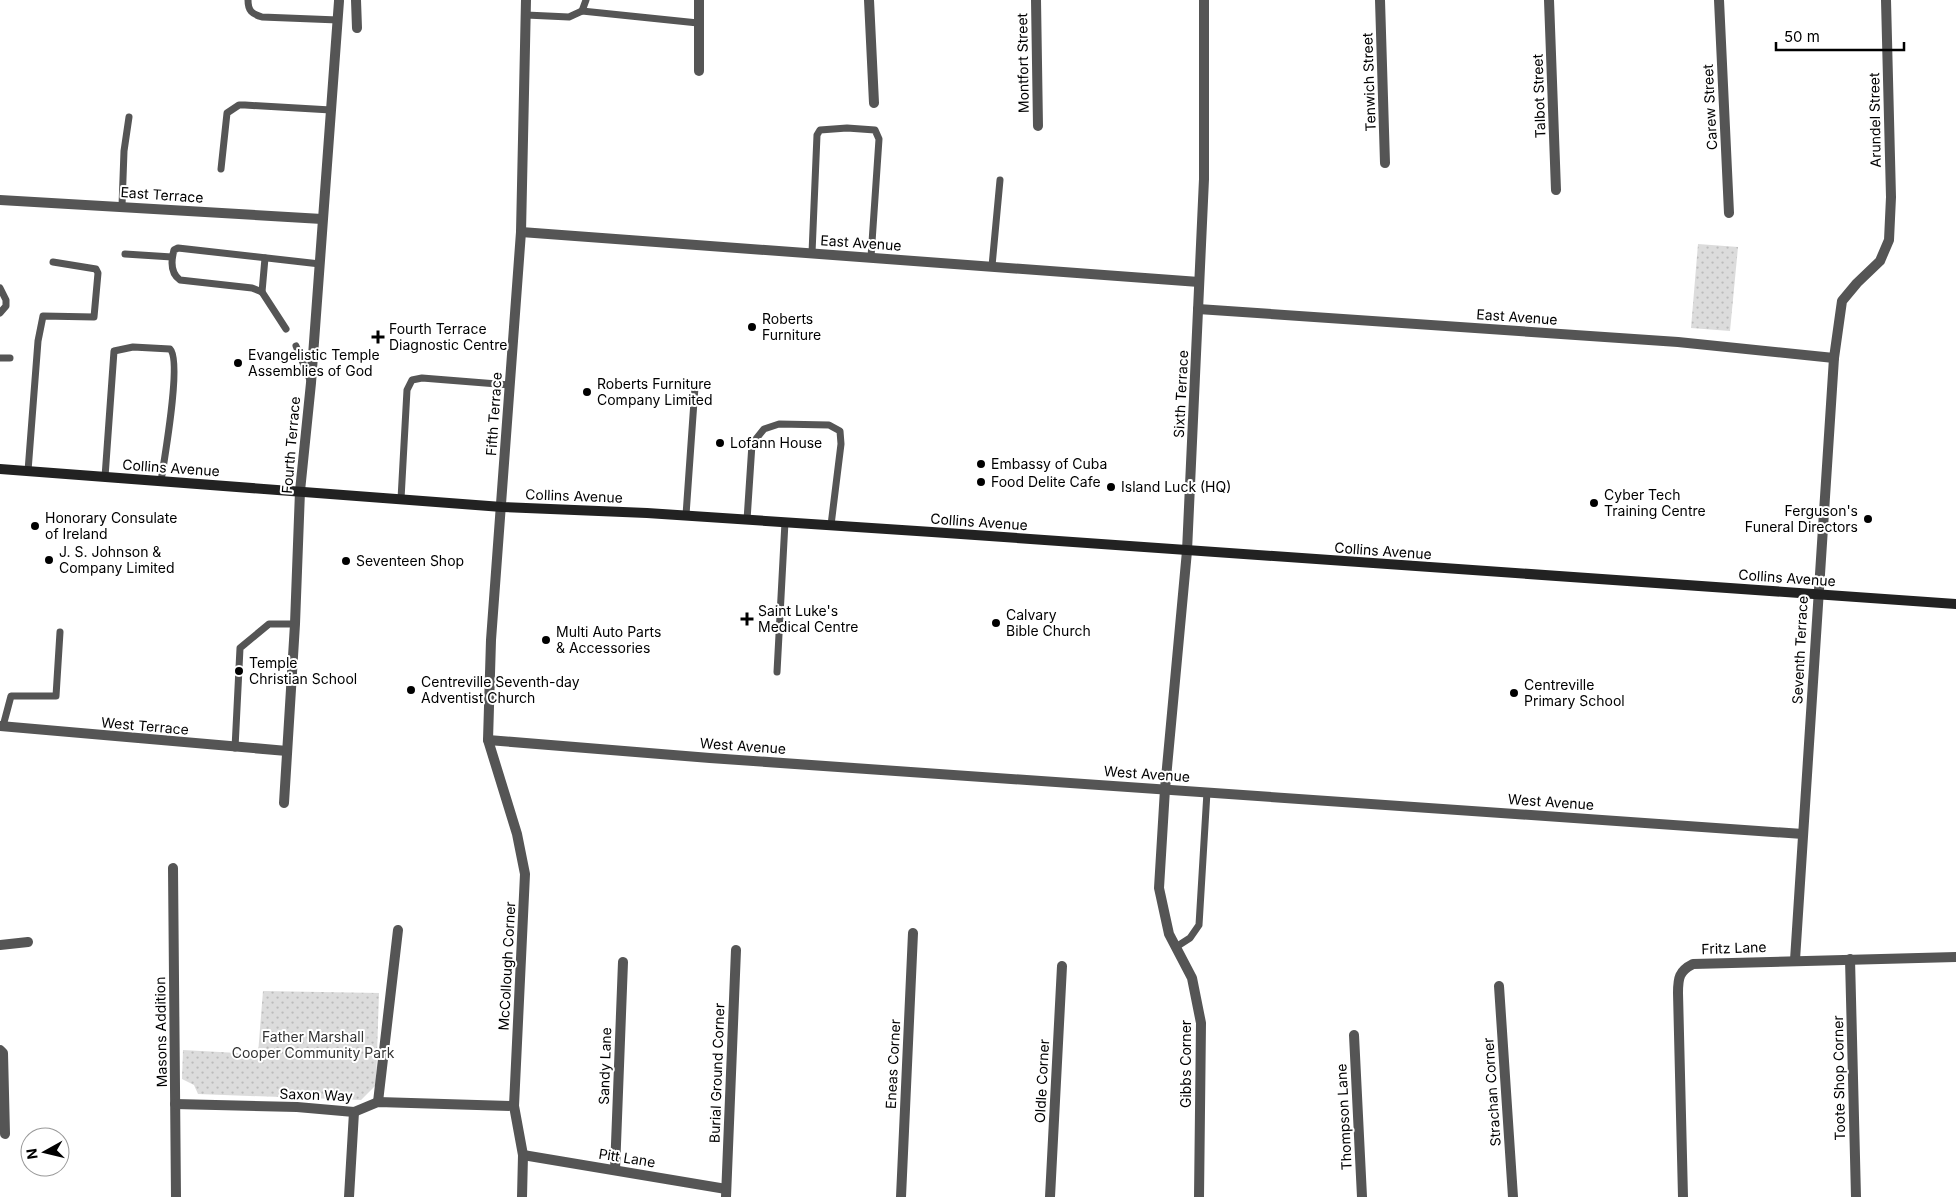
<svg xmlns="http://www.w3.org/2000/svg" width="1956" height="1197" viewBox="0 0 1956 1197" font-family="Inter,sans-serif">
<style>
.park{fill:url(#park-dots)}
.lines{fill:none;stroke-linecap:round;stroke-linejoin:round}
.lane{stroke:#555;stroke-width:7}
.street{stroke:#555;stroke-width:10}
.secondary{stroke:#222;stroke-width:10}
.poi-dot{fill:#000;stroke:#fff;stroke-width:2}
.labels{text-anchor:middle;stroke-width:4;stroke-linejoin:round;paint-order:stroke}
.street-label{font-size:14px;fill:#000;stroke:#fff}
.poi-label{font-size:14px;fill:#000;stroke:#fff;text-anchor:start}
.park-label{font-size:14px;fill:#333;stroke:#fff}
</style>
<defs>
<pattern id="park-dots" width="8" height="8" patternUnits="userSpaceOnUse" patternTransform="scale(1.25)"><rect width="8" height="8" fill="#dcdcdc"/><path d="M2 2h.1M6 6h.1" fill="none" stroke="#bbb" stroke-width="1.8" stroke-linecap="round"/></pattern>
</defs>
<rect width="100%" height="100%" fill="#fff"/>
<!-- park -->
<g class="park">
<polygon points="1698,244 1738,247 1730,331 1691,328"/>
<polygon points="263,991 379,993 376,1085 361,1100 198,1094 194,1085 182,1079 183,1050 258,1054"/>
</g>
<g class="lines">
<!-- lane -->
<g class="lane">
<path d="M248,0C248,11 252,14 262,17L338,20"/>
<polyline points="582,11 698,23"/>
<polyline points="526,15 569,17 582,11 586,0"/>
<polyline points="221,169 227,113 239,105 245,105 331,110"/>
<polyline points="122,206 124,151 129,117"/>
<polyline points="812,253 817,135 820,130 847,128 875,130 879,139 871,257"/>
<polyline points="125,254 172,257"/>
<polyline points="992,266 1000,180"/>
<polyline points="0,288 6,300 6,306 0,313"/>
<polyline points="262,292 265,258"/>
<path d="M286,329L262,292L252,288L180,280C170,273 171,261 174,250L178,248L320,264"/>
<polyline points="296,346 310,380"/>
<polyline points="0,358 10,358"/>
<polyline points="28,471 38,341 43,316 94,317 98,273 96,269 53,262"/>
<path d="M105,477L114,351L133,347L170,349C182,360 164,461 161,481"/>
<polyline points="401,499 407,390 412,380 422,378 510,385"/>
<polyline points="686,515 695,387"/>
<polyline points="747,520 752,444 764,429 779,424 829,425 840,431 841,444 831,525"/>
<polyline points="777,672 785,522"/>
<polyline points="3,726 11,696 56,696 60,632"/>
<polyline points="235,748 240,648 269,624 295,624"/>
<polyline points="1176,947 1190,938 1199,925 1207,792"/>
</g>
<!-- street -->
<g class="street">
<polyline points="356,0 357,28"/>
<polyline points="699,0 699,71"/>
<polyline points="869,0 874,103"/>
<polyline points="1036,0 1038,126"/>
<polyline points="1380,0 1385,163"/>
<polyline points="1549,0 1556,190"/>
<polyline points="1719,0 1729,213"/>
<polyline points="0,200 322,219"/>
<polyline points="521,232 1199,282"/>
<polyline points="1198,309 1678,342 1834,358"/>
<polyline points="0,726 287,751"/>
<polyline points="488,740 710,758 1803,834"/>
<polyline points="284,803 295,624 300,491 311,383 339,1"/>
<polyline points="173,868 176,1197"/>
<polyline points="0,945 28,942"/>
<polyline points="1850,959 1856,1197"/>
<polyline points="1795,960 1834,358 1842,301 1857,283 1880,261 1889,240 1891,197 1886,0"/>
<polyline points="1499,986 1513,1197"/>
<polyline points="1354,1035 1362,1197"/>
<polyline points="0,1050 3,1053 5,1134"/>
<polyline points="378,1102 398,930"/>
<polyline points="175,1104 297,1107 354,1112 378,1102 514,1106"/>
<polyline points="523,1155 726,1189"/>
<polyline points="615,1170 623,962"/>
<polyline points="349,1197 354,1112"/>
<polyline points="522,1197 523,1155 514,1106 525,874 517,834 488,740 491,640 521,232 526,0"/>
<polyline points="726,1197 736,950"/>
<polyline points="901,1197 913,933"/>
<polyline points="1050,1197 1062,966"/>
<polyline points="1199,1197 1201,1023 1192,978 1169,934 1159,888 1165,789 1187,551 1204,179 1204,0"/>
<path d="M1683,1197L1678,993C1678,978 1679,971 1693,964L1956,957"/>
</g>
<!-- secondary -->
<polyline class="secondary" points="0,469 502,507 647,513 932,532 1956,604"/>
</g>
<!-- markers -->
<g class="poi-dot">
<circle cx="752" cy="327" r="5"/>
<path d="M375.5 329.5h5v5h5v5h-5v5h-5v-5h-5v-5h5z"/>
<circle cx="238" cy="363" r="5"/>
<circle cx="587" cy="392" r="5"/>
<circle cx="720" cy="443" r="5"/>
<circle cx="981" cy="464" r="5"/>
<circle cx="981" cy="482" r="5"/>
<circle cx="1111" cy="487" r="5"/>
<circle cx="1594" cy="503" r="5"/>
<circle cx="1868" cy="519" r="5"/>
<circle cx="35" cy="526" r="5"/>
<circle cx="49" cy="560" r="5"/>
<circle cx="346" cy="561" r="5"/>
<path d="M744.5 611.5h5v5h5v5h-5v5h-5v-5h-5v-5h5z"/>
<circle cx="996" cy="623" r="5"/>
<circle cx="546" cy="640" r="5"/>
<circle cx="239" cy="671" r="5"/>
<circle cx="411" cy="690" r="5"/>
<circle cx="1514" cy="693" r="5"/>
</g>
<g class="labels">
<!-- street labels -->
<g class="street-label">
<text transform="translate(1023 63) rotate(-91)" y="5">Montfort Street</text>
<text transform="translate(1369 82) rotate(-92)" y="5">Tenwich Street</text>
<text transform="translate(1539 96) rotate(-92)" y="5">Talbot Street</text>
<text transform="translate(1710 107) rotate(-93)" y="5">Carew Street</text>
<text transform="translate(1875 120) rotate(-91)" y="5">Arundel Street</text>
<text transform="translate(162 195) rotate(4)" y="5">East Terrace</text>
<text transform="translate(861 243) rotate(4)" y="5">East Avenue</text>
<text transform="translate(1517 317) rotate(4)" y="5">East Avenue</text>
<text transform="translate(1181 394) rotate(-87)" y="5">Sixth Terrace</text>
<text transform="translate(494 414) rotate(-86)" y="5">Fifth Terrace</text>
<text transform="translate(291 445) rotate(-85)" y="5">Fourth Terrace</text>
<text transform="translate(171 468) rotate(4)" y="5">Collins Avenue</text>
<text transform="translate(574 496) rotate(2)" y="5">Collins Avenue</text>
<text transform="translate(979 522) rotate(4)" y="5">Collins Avenue</text>
<text transform="translate(1383 551) rotate(4)" y="5">Collins Avenue</text>
<text transform="translate(1787 578) rotate(4)" y="5">Collins Avenue</text>
<text transform="translate(1800 650) rotate(-87)" y="5">Seventh Terrace</text>
<text transform="translate(145 726) rotate(5)" y="5">West Terrace</text>
<text transform="translate(743 746) rotate(4)" y="5">West Avenue</text>
<text transform="translate(1147 774) rotate(4)" y="5">West Avenue</text>
<text transform="translate(1551 802) rotate(4)" y="5">West Avenue</text>
<text transform="translate(1734 948) rotate(-2)" y="5">Fritz Lane</text>
<text transform="translate(507 966) rotate(-87)" y="5">McCollough Corner</text>
<text transform="translate(161 1032) rotate(-91)" y="5">Masons Addition</text>
<text transform="translate(893 1064) rotate(-87)" y="5">Eneas Corner</text>
<text transform="translate(1186 1064) rotate(-90)" y="5">Gibbs Corner</text>
<text transform="translate(605 1066) rotate(-88)" y="5">Sandy Lane</text>
<text transform="translate(717 1073) rotate(-88)" y="5">Burial Ground Corner</text>
<text transform="translate(1839 1078) rotate(-91)" y="5">Toote Shop Corner</text>
<text transform="translate(1042 1081) rotate(-87)" y="5">Oldle Corner</text>
<text transform="translate(1492 1092) rotate(-94)" y="5">Strachan Corner</text>
<text transform="translate(316 1095) rotate(2)" y="5">Saxon Way</text>
<text transform="translate(1344 1117) rotate(-93)" y="5">Thompson Lane</text>
<text transform="translate(627 1158) rotate(9)" y="5">Pitt Lane</text>
</g>
<!-- poi labels -->
<g class="poi-label">
<text x="762" y="324">Roberts<tspan x="762" dy="16">Furniture</tspan></text>
<text x="389" y="334">Fourth Terrace<tspan x="389" dy="16">Diagnostic Centre</tspan></text>
<text x="248" y="360">Evangelistic Temple<tspan x="248" dy="16">Assemblies of God</tspan></text>
<text x="597" y="389">Roberts Furniture<tspan x="597" dy="16">Company Limited</tspan></text>
<text x="730" y="448">Lofann House</text>
<text x="991" y="469">Embassy of Cuba</text>
<text x="991" y="487">Food Delite Cafe</text>
<text x="1121" y="492">Island Luck (HQ)</text>
<text x="1604" y="500">Cyber Tech<tspan x="1604" dy="16">Training Centre</tspan></text>
<text x="1858" y="516" text-anchor="end">Ferguson's<tspan x="1858" dy="16">Funeral Directors</tspan></text>
<text x="45" y="523">Honorary Consulate<tspan x="45" dy="16">of Ireland</tspan></text>
<text x="59" y="557">J. S. Johnson &amp;<tspan x="59" dy="16">Company Limited</tspan></text>
<text x="356" y="566">Seventeen Shop</text>
<text x="758" y="616">Saint Luke's<tspan x="758" dy="16">Medical Centre</tspan></text>
<text x="1006" y="620">Calvary<tspan x="1006" dy="16">Bible Church</tspan></text>
<text x="556" y="637">Multi Auto Parts<tspan x="556" dy="16">&amp; Accessories</tspan></text>
<text x="249" y="668">Temple<tspan x="249" dy="16">Christian School</tspan></text>
<text x="421" y="687">Centreville Seventh-day<tspan x="421" dy="16">Adventist Church</tspan></text>
<text x="1524" y="690">Centreville<tspan x="1524" dy="16">Primary School</tspan></text>
</g>
<!-- park labels -->
<g class="park-label">
<text x="313" y="1042">Father Marshall<tspan x="313" dy="16">Cooper Community Park</tspan></text>
</g>
</g>
<!-- north arrow -->
<g transform="translate(45 1152) rotate(262)"><circle r="24" fill="#ffffff" stroke="#999999"/>
<path d="M0-4L9 19L0 12L-9 19Z" fill="#000000"/>
<text y="-8" font-size="14" font-weight="bold" text-anchor="middle" fill="#000000">N</text>
</g>
<!-- scale -->
<path d="M1776 42v8h128v-8" fill="none" stroke="#000000" stroke-width="2.5"/>
<text x="1784" y="42" font-size="15" fill="#000000" stroke="#ffffff" stroke-width="4" paint-order="stroke">50 m</text>
</svg>
